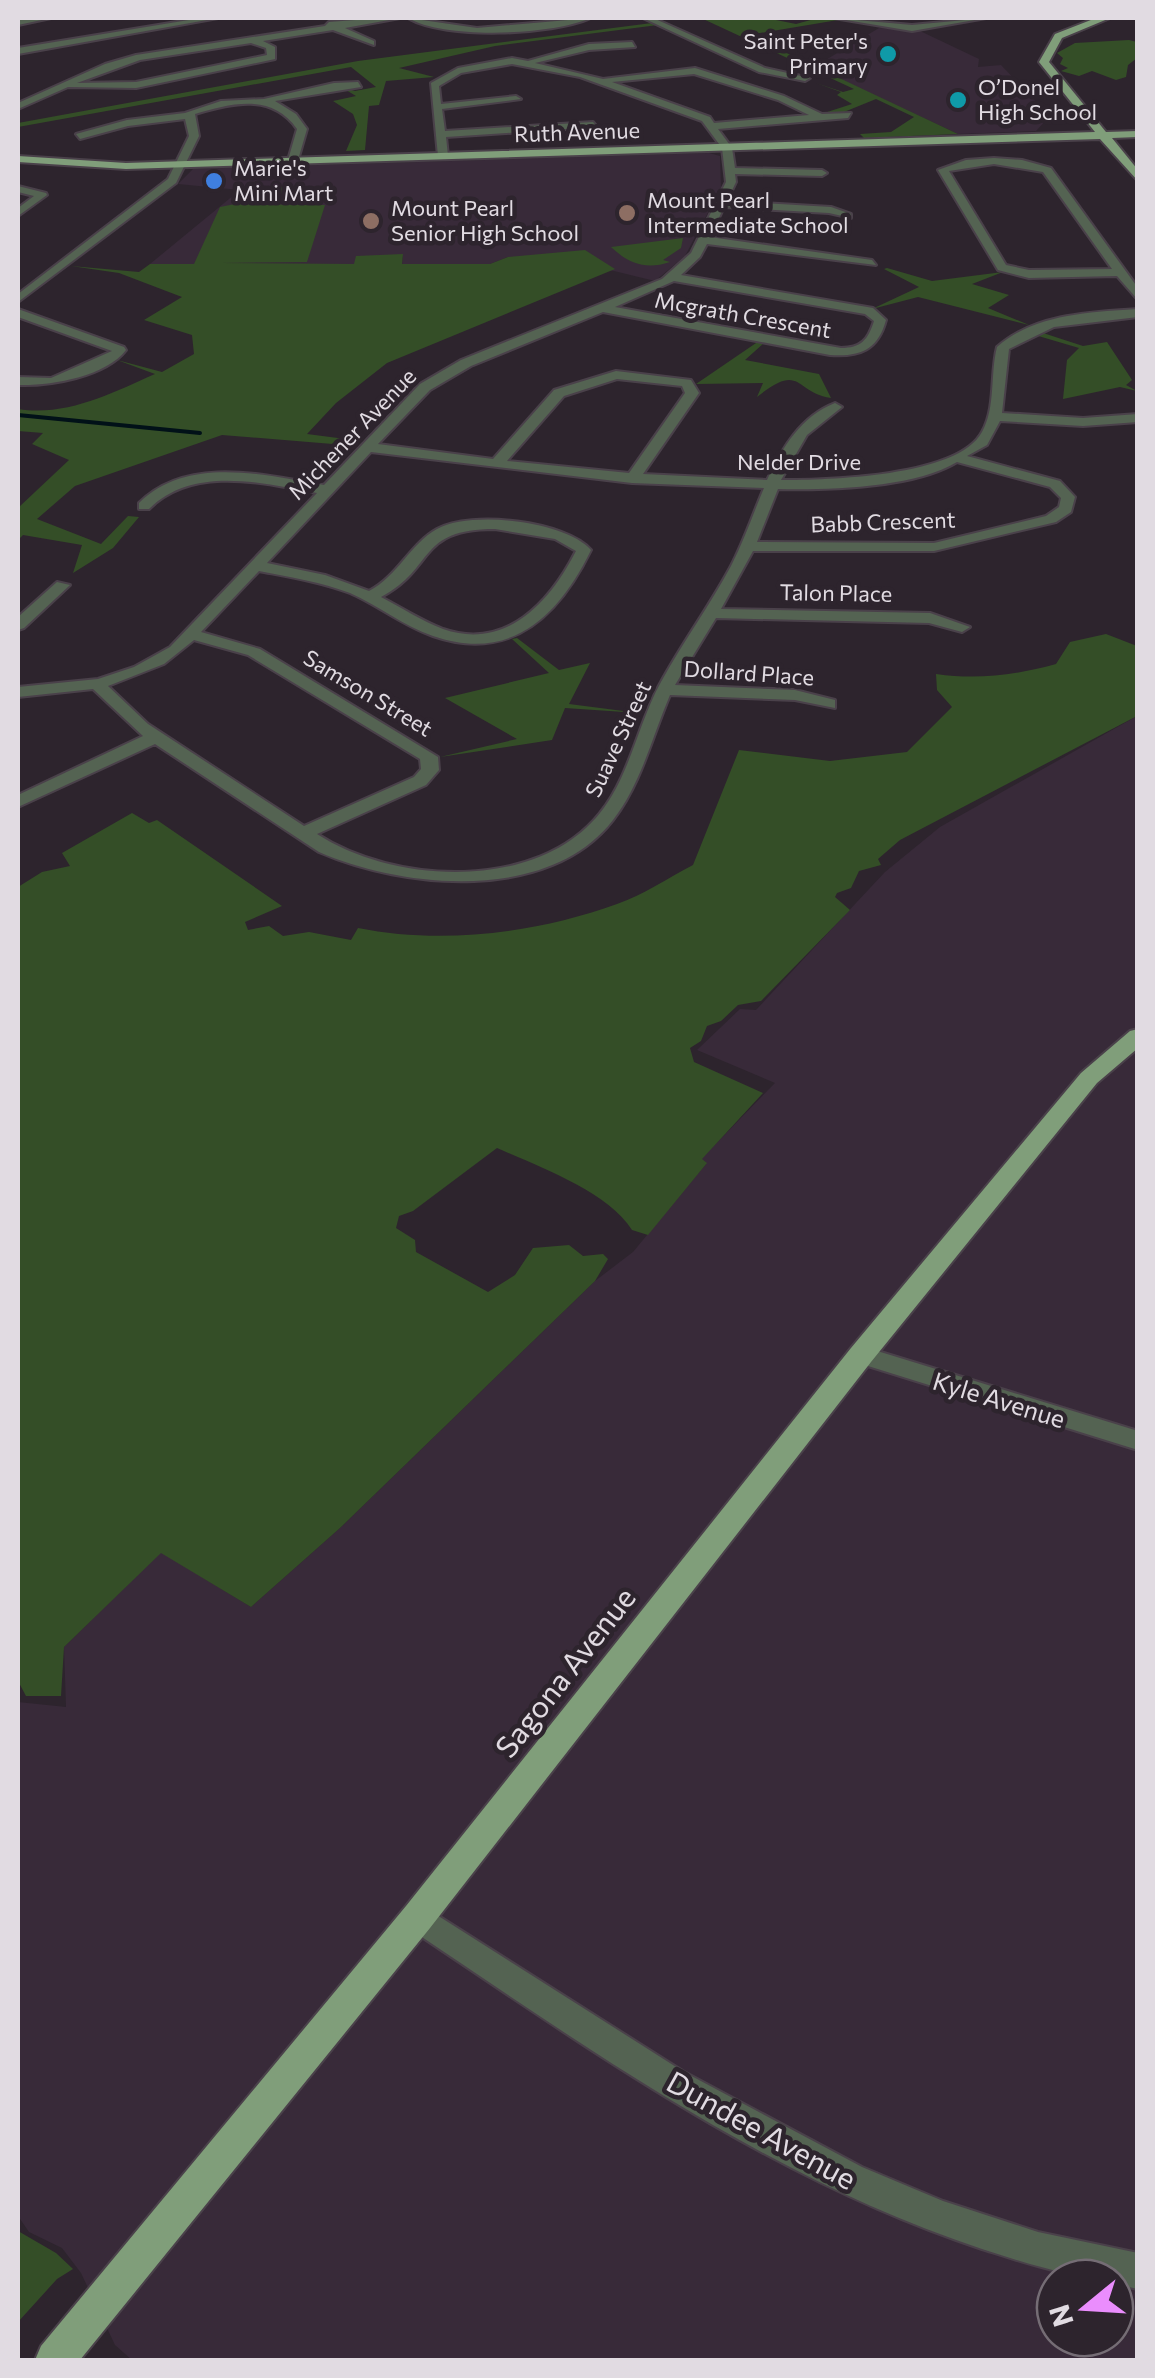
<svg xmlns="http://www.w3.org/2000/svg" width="1155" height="2378" viewBox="0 0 1155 2378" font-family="Commissioner,sans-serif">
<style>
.built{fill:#382a39;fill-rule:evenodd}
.green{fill:#344e27}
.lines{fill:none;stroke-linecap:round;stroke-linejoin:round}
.stream{stroke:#011118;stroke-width:4}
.minor-casing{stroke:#4a414a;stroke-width:4}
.major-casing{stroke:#4a414a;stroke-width:4}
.minor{fill:#546352;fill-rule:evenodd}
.major{fill:#809e7a;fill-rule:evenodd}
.culture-dot{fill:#0f9aa8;stroke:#2d242d;stroke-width:4}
.shop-dot{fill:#3f7fe0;stroke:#2d242d;stroke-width:4}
.education-dot{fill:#8d6e63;stroke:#2d242d;stroke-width:4}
.labels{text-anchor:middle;stroke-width:9;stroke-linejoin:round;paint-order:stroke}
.far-poi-label{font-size:22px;fill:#e1dbe2;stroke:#2d242d;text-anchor:start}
.far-street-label{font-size:22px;fill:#e1dbe2;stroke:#2d242d}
.street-label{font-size:25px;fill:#e1dbe2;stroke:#2d242d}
.near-street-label{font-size:30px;fill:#e1dbe2;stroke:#2d242d}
</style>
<rect width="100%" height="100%" fill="#2d242d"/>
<!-- built -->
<g class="built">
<polygon points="879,28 918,30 979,59 978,67 1001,65 1050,116 1036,131 958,134 814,67"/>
<polygon points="709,153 720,156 721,188 685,256 655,281 614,271 508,257 490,264 402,264 403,255 355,264 150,264 240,190 178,184 193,169"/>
<path d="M1137,716V2360H132L115,2345L81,2273L62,2248L29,2232L18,2216V1702L66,1707L64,1647L161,1552L251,1607L340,1528L595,1281L633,1252L706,1164L701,1159L775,1083L697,1050L740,1009L756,1010L885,872L940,827ZM1055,2278H1115V2338H1055Z"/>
</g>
<!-- green -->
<g class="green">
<polygon points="701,18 766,18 796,24 818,18 838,20 748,35 958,134 864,138 860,134 891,132 914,117 876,99 844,112 821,114 852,104 837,95 841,92 816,83 843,92 854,89"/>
<polygon points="652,23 658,25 495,46 399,68 434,77 386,81 379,105 369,106 365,150 346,151 357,125 353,114 333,101 356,96 341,87 355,91 376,87 351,67 18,127 18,123 358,61"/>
<polygon points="1129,40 1137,42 1137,58 1128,65 1126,77 1116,80 1092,71 1079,76 1061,71 1068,68 1060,64 1063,58 1057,53 1075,43"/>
<polygon points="261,186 322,187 315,201 254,201"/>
<path d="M235,204L325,205L307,262L221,263L354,264L356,256L403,254L402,264H490L508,257L585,250L615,269L387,363L336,403L307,434L361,441L357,446L222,435L75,486L37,519L101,544L128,516L139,517L113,548L73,573L82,545L23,535L18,540V508L69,460L32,444L43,433L18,431V409C66,417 112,393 155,374L117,360L162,372L194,354L192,335L144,320L182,297L119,273L71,266L139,272L150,264H194L220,207Z"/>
<path d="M683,238L681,248L663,260L670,262C646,270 629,264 611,247Z"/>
<polygon points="887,268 932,281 1003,272 972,284 1009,295 988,308 1029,325 918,297 872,309 919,287 884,269"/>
<polygon points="1040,332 1083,346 1107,342 1132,380 1126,385 1137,391 1120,387 1063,399 1067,360 1079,348 1035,335"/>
<path d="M759,341L765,342L745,360L819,374L831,398C794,393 802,361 757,397L763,383L696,384Z"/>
<path d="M1106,634L1137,646V716L900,840L878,859L881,865L859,871L851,888L837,893L835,897L850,910L761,1001L738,1005L721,1021L707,1026L701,1041L690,1048L694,1062L763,1093L702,1159L707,1163L648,1235L632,1230C607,1191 539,1167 497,1148L413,1211L399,1216L396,1228L415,1240L416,1252L488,1292L515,1275L533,1248L569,1245L583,1256L603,1254L608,1259L595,1281L340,1528L251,1607L161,1553L64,1647L61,1696H26L18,1681V887L42,872L70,866L62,853L132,813L149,823L157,820L282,906L245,922L248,930L269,926L283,936L309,932L351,940L358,928C442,945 537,933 617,904C643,895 668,878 693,865L739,750L830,761L907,752L952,707L937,690L936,674C978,680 1016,675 1056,664L1070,642Z"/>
<polygon points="517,638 559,670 590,663 569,704 639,713 565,708 552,740 440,757 517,739 445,698 549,673 512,639"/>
<polygon points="18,2231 56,2253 73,2269 57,2279 18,2322"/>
</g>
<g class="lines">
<!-- stream -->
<polyline class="stream" points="18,415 200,433"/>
<defs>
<g id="minor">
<polygon points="32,18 51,18 18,25 18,19"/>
<polygon points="201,18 218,18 18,54 18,48"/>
<path d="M382,18H400L345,28L374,41V45L333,30L263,41L275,47V59L136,88L68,87L18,109V103L105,64L136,55L325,26L329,22ZM251,43L266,48L267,55L136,82L77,83L140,60Z"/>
<path d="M408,18L477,28L591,18C552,35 446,40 408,18Z"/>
<polygon points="643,18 653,18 765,68 810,78 805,81 759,72"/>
<polygon points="834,18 912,25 986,18 912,31"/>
<path d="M632,42L635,47L589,50L535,63L603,79L695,68L784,96L822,114L851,113L848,118L718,129L732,148L735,168L822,170L827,173L822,176L735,174L736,182L727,201L831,207L851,214V218L829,213L724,207L710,237L872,260L876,265L707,244L700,257L681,275L873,308L886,320C878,350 860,357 830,355L603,312L471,366L430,390L378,444L493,459L554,390L616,371L691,380L699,393L643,474L767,480C782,448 801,416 835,403L842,407L807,435L781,480C827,480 958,477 982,432C996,407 990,374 997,347C1034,314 1090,312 1138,309V317L1054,327L1009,349L1002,413L1083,418L1138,414V422L1083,426L1000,421L987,445L967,456L1060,481L1075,497L1071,512L1056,522L934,551H753L721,609L930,613L970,627L962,632L929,623L716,618L675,685L795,690L835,700V708L795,700L670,695C652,737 641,784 613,820C549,903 404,889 319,852L155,744L18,807V795L143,736L93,689L18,697V687L98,679L134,667L170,647L317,493C262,483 193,465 149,509H139V503C187,455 264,475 324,485L420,384L461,360L662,279L691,253L726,182L722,148L702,121L580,77L512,64L461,73L439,86L441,104L516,96L521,99L442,109L445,131L593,122L597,127L446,137L448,156L443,159L438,156L431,83L458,68L512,58L528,61L589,44ZM694,74L778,100L809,115L714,123L710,117L612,82ZM674,281L865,314L874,321C868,340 861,348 841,348L615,307ZM617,379L682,386L685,393L629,473L507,461L564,396ZM371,452L632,483L764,488C753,514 744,541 731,566C709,607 684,640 661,682C638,723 630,776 600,813C537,892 394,884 317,834L426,785L439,770L438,757L260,649L201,632L259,571C290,577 321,582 350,593C378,605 403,626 433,636C511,663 559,616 591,550C566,521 471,510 437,529C410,544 398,576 369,591L325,575L267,563ZM957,462L1050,487L1061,498L1059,507L1046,516L934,543L757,542L778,489C829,490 914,488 957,462ZM495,529L555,539L576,551C550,602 506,651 443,629C422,621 402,608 381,597C436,568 416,529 495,529ZM194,640L248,655L420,759L421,769L414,777L304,826L148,724L108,686L164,664Z"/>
<path d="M358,82L361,87L275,101L296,114L307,129L298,160L293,163L288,160L297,129C272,93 232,103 195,114L199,136L176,183L18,302V294L168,179L189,136L185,119L128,126L80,139L76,134L127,120L185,113L221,101L264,99L334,83Z"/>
<path d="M994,158L1022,160L1051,168L1138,288V300L1117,276L1029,278L998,270L938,170L966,160ZM994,164L1043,172L1112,269L1029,270L1006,265L949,171Z"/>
<polygon points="18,186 46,193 47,195 18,216 18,208 34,196 18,192"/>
<path d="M18,309L124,347L126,350C105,377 50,386 18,385V377L51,378L112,351L18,317Z"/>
<polygon points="57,582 70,585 24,628 18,630 18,617"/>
<polygon points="861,1346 1138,1431 1138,1450 852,1361 849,1355 852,1349"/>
<path d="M418,1903L684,2072L862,2167L943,2201L1038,2232L1138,2253V2289L1115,2284V2278C1069,2278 1026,2263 982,2249C772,2180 589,2049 407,1927L402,1917L407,1907Z"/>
</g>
<g id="major">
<polygon points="1096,18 1110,18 1062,38 1049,62 1106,132 1138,131 1138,137 1112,138 1138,170 1138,181 1100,139 126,169 18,162 18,156 126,163 1095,132 1039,62 1055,34"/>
<polygon points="1138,1029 1138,1048 1097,1083 871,1362 430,1928 80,2360 35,2360 41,2346 406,1906 851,1348 1081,1073 1130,1031"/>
</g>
</defs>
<!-- minor casing -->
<use href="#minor" class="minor-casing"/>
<!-- major casing -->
<use href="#major" class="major-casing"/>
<!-- minor -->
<use href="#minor" class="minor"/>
<!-- major -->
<use href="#major" class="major"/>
</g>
<!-- markers -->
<g class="culture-dot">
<circle cx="888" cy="54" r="10"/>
<circle cx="958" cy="100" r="10"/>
</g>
<circle class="shop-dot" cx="214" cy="181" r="10"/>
<g class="education-dot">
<circle cx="627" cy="213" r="10"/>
<circle cx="371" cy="221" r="10"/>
</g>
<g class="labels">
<!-- far-poi labels -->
<g class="far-poi-label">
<text x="868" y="49" text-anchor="end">Saint Peter's<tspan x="868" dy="25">Primary</tspan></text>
<text x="978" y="95">O’Donel<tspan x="978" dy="25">High School</tspan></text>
<text x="234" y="176">Marie's<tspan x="234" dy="25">Mini Mart</tspan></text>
<text x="647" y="208">Mount Pearl<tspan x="647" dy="25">Intermediate School</tspan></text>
<text x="391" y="216">Mount Pearl<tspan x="391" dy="25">Senior High School</tspan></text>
</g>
<!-- far-street labels -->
<g class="far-street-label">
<text transform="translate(577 132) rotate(-2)" y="8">Ruth Avenue</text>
<text transform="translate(743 315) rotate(10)" y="8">Mcgrath Crescent</text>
<text transform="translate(352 434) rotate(-46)" y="8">Michener Avenue</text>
<text x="799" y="470">Nelder Drive</text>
<text transform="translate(883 522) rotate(-2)" y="8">Babb Crescent</text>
<text transform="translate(836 593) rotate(1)" y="8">Talon Place</text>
<text transform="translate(749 673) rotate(4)" y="8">Dollard Place</text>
<text transform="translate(368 693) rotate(31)" y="8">Samson Street</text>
<text transform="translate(618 739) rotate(-65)" y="8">Suave Street</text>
</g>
<!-- street labels -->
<g class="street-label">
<text transform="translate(999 1400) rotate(17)" y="9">Kyle Avenue</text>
</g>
<!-- near-street labels -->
<g class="near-street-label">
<text transform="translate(566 1673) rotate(-52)" y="10">Sagona Avenue</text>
<text transform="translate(761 2131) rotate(29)" y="10">Dundee Avenue</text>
</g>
</g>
<!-- border -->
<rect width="1155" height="2378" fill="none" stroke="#e1dbe2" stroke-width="40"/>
<!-- north arrow -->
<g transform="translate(1085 2308) rotate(252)"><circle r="48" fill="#2d242d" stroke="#756d75" stroke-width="2.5"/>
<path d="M0-8L18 38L0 25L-18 38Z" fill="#ea8dfd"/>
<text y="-15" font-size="28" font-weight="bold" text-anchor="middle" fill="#e1dbe2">N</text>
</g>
</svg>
